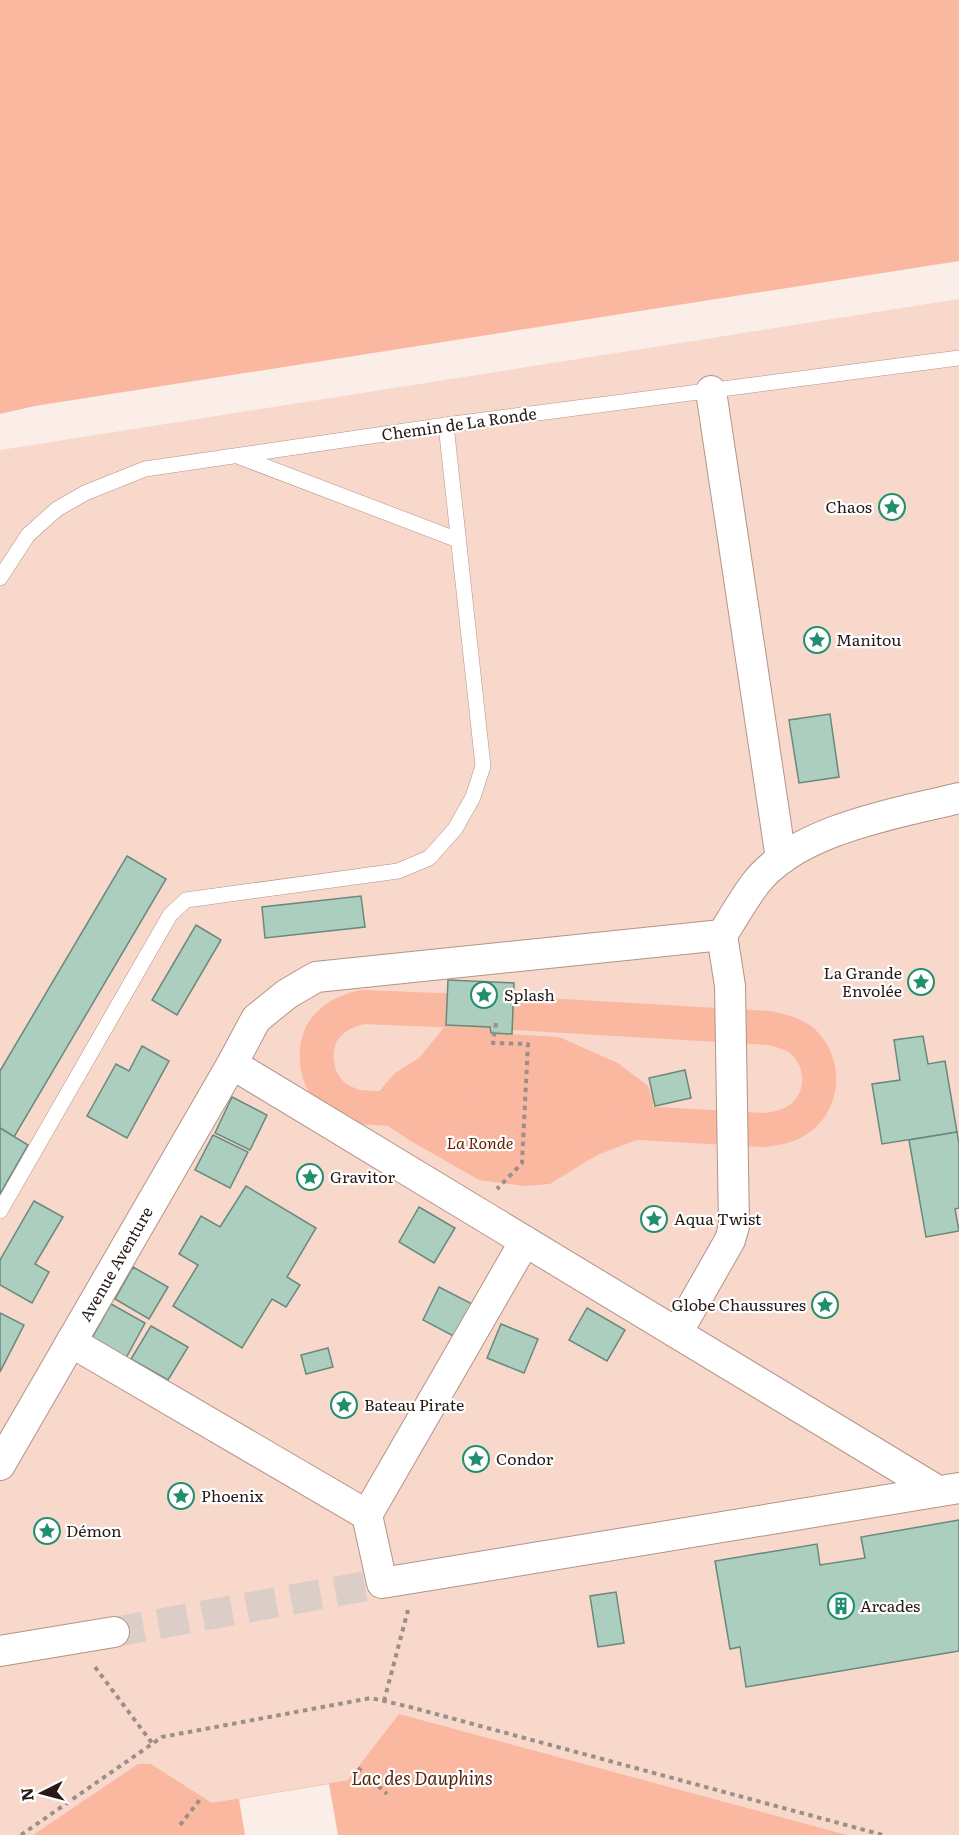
<svg xmlns="http://www.w3.org/2000/svg" width="959" height="1835" viewBox="0 0 959 1835" font-family="Literata,serif">
<style>
.green{fill:#f9d8cc}
.water{fill:#fbb8a1}
.pier{fill:#fbede8}
.lines{fill:none;stroke-linecap:round;stroke-linejoin:round}
.canal{stroke:#fbb8a1;stroke-width:34}
.building{fill:#abcebf;stroke:#68897c;stroke-width:1.5}
.street-tunnel{stroke:#dbcdc8;stroke-width:30;stroke-dasharray:30 15;stroke-linecap:butt}
.lane-casing{stroke:#b49387;stroke-width:16}
.street-casing{stroke:#b49387;stroke-width:32}
.path{stroke:#9c8f8a;stroke-width:4;stroke-dasharray:4.5 4.5;stroke-linecap:butt}
.lane{stroke:#fff;stroke-width:15}
.street{stroke:#fff;stroke-width:30}
.labels{text-anchor:middle;stroke-width:4.5;stroke-linejoin:round;paint-order:stroke}
.street-label{font-size:16px;fill:#271a16;stroke:#fff}
.poi-label{font-size:16px;fill:#271a16;stroke:#fff;text-anchor:start}
.park-label{font-size:16px;font-style:italic;fill:#651f00;stroke:#fff}
.water-label{font-size:18px;font-style:italic;fill:#572411;stroke:#fff}
</style>
<rect width="100%" height="100%" fill="#fbede8"/>
<!-- green -->
<polygon class="green" points="959,299 959,1835 0,1835 0,450"/>
<!-- water -->
<g class="water">
<polygon points="0,0 959,0 959,261 35,406 0,414"/>
<polygon points="446,1025 490,1027 491,1033 559,1037 618,1063 648,1086 653,1101 650,1135 597,1155 550,1184 524,1186 479,1180 409,1140 373,1116 375,1096 395,1073 419,1058"/>
<polygon points="399,1714 847,1835 33,1835 138,1764 151,1764 212,1803 348,1780"/>
</g>
<!-- pier -->
<polygon class="pier" points="329,1784 338,1835 245,1835 239,1799"/>
<g class="lines">
<!-- canal -->
<path class="canal" d="M362,1007L513,1013L769,1028C780,1030 790,1033 800,1039C823,1057 826,1093 805,1114C794,1125 778,1129 762,1130L357,1107C348,1104 339,1101 332,1094C314,1077 311,1043 328,1025C337,1015 349,1010 362,1007Z"/>
</g>
<!-- building -->
<g class="building">
<polygon points="830,714 839,777 799,783 789,720"/>
<polygon points="127,856 166,879 14,1137 0,1128 0,1071"/>
<polygon points="361,896 365,927 265,938 262,907"/>
<polygon points="196,925 221,940 177,1015 152,1000"/>
<polygon points="448,980 514,983 512,1034 491,1033 490,1027 446,1025"/>
<polygon points="923,1036 928,1064 945,1061 957,1132 882,1144 872,1084 900,1080 894,1040"/>
<polygon points="142,1046 169,1061 127,1138 87,1116 116,1064 129,1071"/>
<polygon points="685,1070 691,1098 655,1106 649,1078"/>
<polygon points="232,1097 267,1115 250,1150 215,1133"/>
<polygon points="0,1128 28,1145 0,1194"/>
<polygon points="957,1132 959,1144 959,1208 955,1209 959,1231 926,1237 909,1140"/>
<polygon points="213,1135 248,1152 230,1188 195,1170"/>
<polygon points="246,1186 316,1228 287,1277 300,1285 286,1307 272,1299 242,1348 173,1306 198,1265 179,1254 201,1216 220,1227"/>
<polygon points="34,1201 63,1217 35,1264 49,1272 32,1303 0,1285 0,1260"/>
<polygon points="419,1207 455,1228 434,1263 399,1242"/>
<polygon points="133,1267 168,1287 149,1319 115,1299"/>
<polygon points="439,1287 478,1307 461,1340 423,1320"/>
<polygon points="111,1304 145,1323 126,1358 92,1338"/>
<polygon points="587,1308 625,1330 607,1361 569,1340"/>
<polygon points="0,1313 24,1325 0,1372"/>
<polygon points="501,1324 538,1339 524,1373 487,1358"/>
<polygon points="151,1326 188,1347 168,1380 131,1359"/>
<polygon points="328,1348 333,1367 306,1374 301,1355"/>
<polygon points="959,1520 959,1651 746,1687 740,1647 730,1649 715,1561 817,1544 820,1565 865,1558 861,1537"/>
<polygon points="616,1592 624,1643 598,1647 590,1596"/>
</g>
<g class="lines">
<!-- street-tunnel -->
<polyline class="street-tunnel" points="114,1632 382,1583"/>
<defs>
<g id="lane">
<polyline points="240,457 458,540"/>
<polyline points="0,578 28,535 57,509 85,493 145,469 446,425 959,358"/>
<polyline points="0,1211 170,915 186,900 398,871 429,858 455,829 473,797 483,766 446,425"/>
</g>
<g id="street">
<polyline points="711,391 781,859"/>
<polyline points="232,1064 938,1491"/>
<polyline points="677,1333 730,1240 734,1226 730,986 722,935"/>
<polyline points="71,1342 367,1515 382,1583 959,1488"/>
<path d="M0,1465L232,1064L256,1019L287,994L316,977L722,935C733,918 743,900 755,884C797,829 895,814 959,798"/>
<polyline points="367,1515 525,1241"/>
<polyline points="0,1651 114,1632"/>
</g>
</defs>
<!-- lane casing -->
<use href="#lane" class="lane-casing"/>
<!-- street casing -->
<use href="#street" class="street-casing"/>
<!-- path -->
<g class="path">
<polyline points="496,1023 493,1043 528,1044 522,1163 497,1189"/>
<polyline points="95,1667 152,1743"/>
<polyline points="384,1701 408,1610"/>
<polyline points="358,1768 387,1794"/>
<polyline points="180,1825 202,1797"/>
<polyline points="21,1835 162,1737 371,1698 410,1707 883,1835"/>
</g>
<!-- lane -->
<use href="#lane" class="lane"/>
<!-- street -->
<use href="#street" class="street"/>
</g>
<!-- icons -->
<defs>
<symbol id="sight-ring" viewBox="-11 -11 22 22"><circle r="9.5" fill="#fff" stroke="#218f6e" stroke-width="1.5"/><path d="M0-6L1.8-2.2L6-1.7L2.9 1.2L3.7 5.4L0 3.3L-3.7 5.4L-2.9 1.2L-6-1.7L-1.8-2.2Z" fill="#218f6e"/></symbol>
<symbol id="building-ring" viewBox="-11 -11 22 22"><circle r="9.5" fill="#fff" stroke="#218f6e" stroke-width="1.5"/><path d="M-4-6H4V6H1V3H-1V6H-4ZM-2.5-4.3h1.7v1.8h-1.7ZM.8-4.3h1.7v1.8H.8ZM-2.5-1h1.7V.8h-1.7ZM.8-1h1.7V.8H.8Z" fill="#218f6e"/></symbol>
</defs>
<g fill-rule="evenodd">
<use href="#sight-ring" x="877" y="492" width="30" height="30"/>
<use href="#sight-ring" x="802" y="625" width="30" height="30"/>
<use href="#sight-ring" x="906" y="967" width="30" height="30"/>
<use href="#sight-ring" x="469" y="980" width="30" height="30"/>
<use href="#sight-ring" x="295" y="1162" width="30" height="30"/>
<use href="#sight-ring" x="639" y="1204" width="30" height="30"/>
<use href="#sight-ring" x="810" y="1290" width="30" height="30"/>
<use href="#sight-ring" x="329" y="1390" width="30" height="30"/>
<use href="#sight-ring" x="461" y="1444" width="30" height="30"/>
<use href="#sight-ring" x="166" y="1481" width="30" height="30"/>
<use href="#sight-ring" x="32" y="1516" width="30" height="30"/>
<use href="#building-ring" x="826" y="1591" width="30" height="30"/>
</g>
<g class="labels">
<!-- street labels -->
<g class="street-label">
<text transform="translate(459 424) rotate(-8)" y="6">Chemin de La Ronde</text>
<text transform="translate(116 1264) rotate(-60)" y="6">Avenue Aventure</text>
</g>
<!-- poi labels -->
<g class="poi-label">
<text x="872" y="513" text-anchor="end">Chaos</text>
<text x="836" y="646">Manitou</text>
<text x="902" y="979" text-anchor="end">La Grande<tspan x="902" dy="18">Envolée</tspan></text>
<text x="504" y="1001">Splash</text>
<text x="330" y="1183">Gravitor</text>
<text x="674" y="1225">Aqua Twist</text>
<text x="806" y="1311" text-anchor="end">Globe Chaussures</text>
<text x="364" y="1411">Bateau Pirate</text>
<text x="496" y="1465">Condor</text>
<text x="201" y="1502">Phoenix</text>
<text x="66" y="1537">Démon</text>
<text x="860" y="1612">Arcades</text>
</g>
<!-- park labels -->
<g class="park-label">
<text x="480" y="1149">La Ronde</text>
</g>
<!-- water labels -->
<g class="water-label">
<text x="422" y="1785">Lac des Dauphins</text>
</g>
</g>
<!-- north arrow -->
<g transform="translate(42 1793) rotate(264)" stroke="#ffffff" stroke-width="4.5" paint-order="stroke">
<path d="M0-4.5L10 22L0 15L-10 22Z" fill="#271a16"/>
<text y="-9" font-size="16" font-weight="bold" text-anchor="middle" fill="#271a16">N</text>
</g>
</svg>
